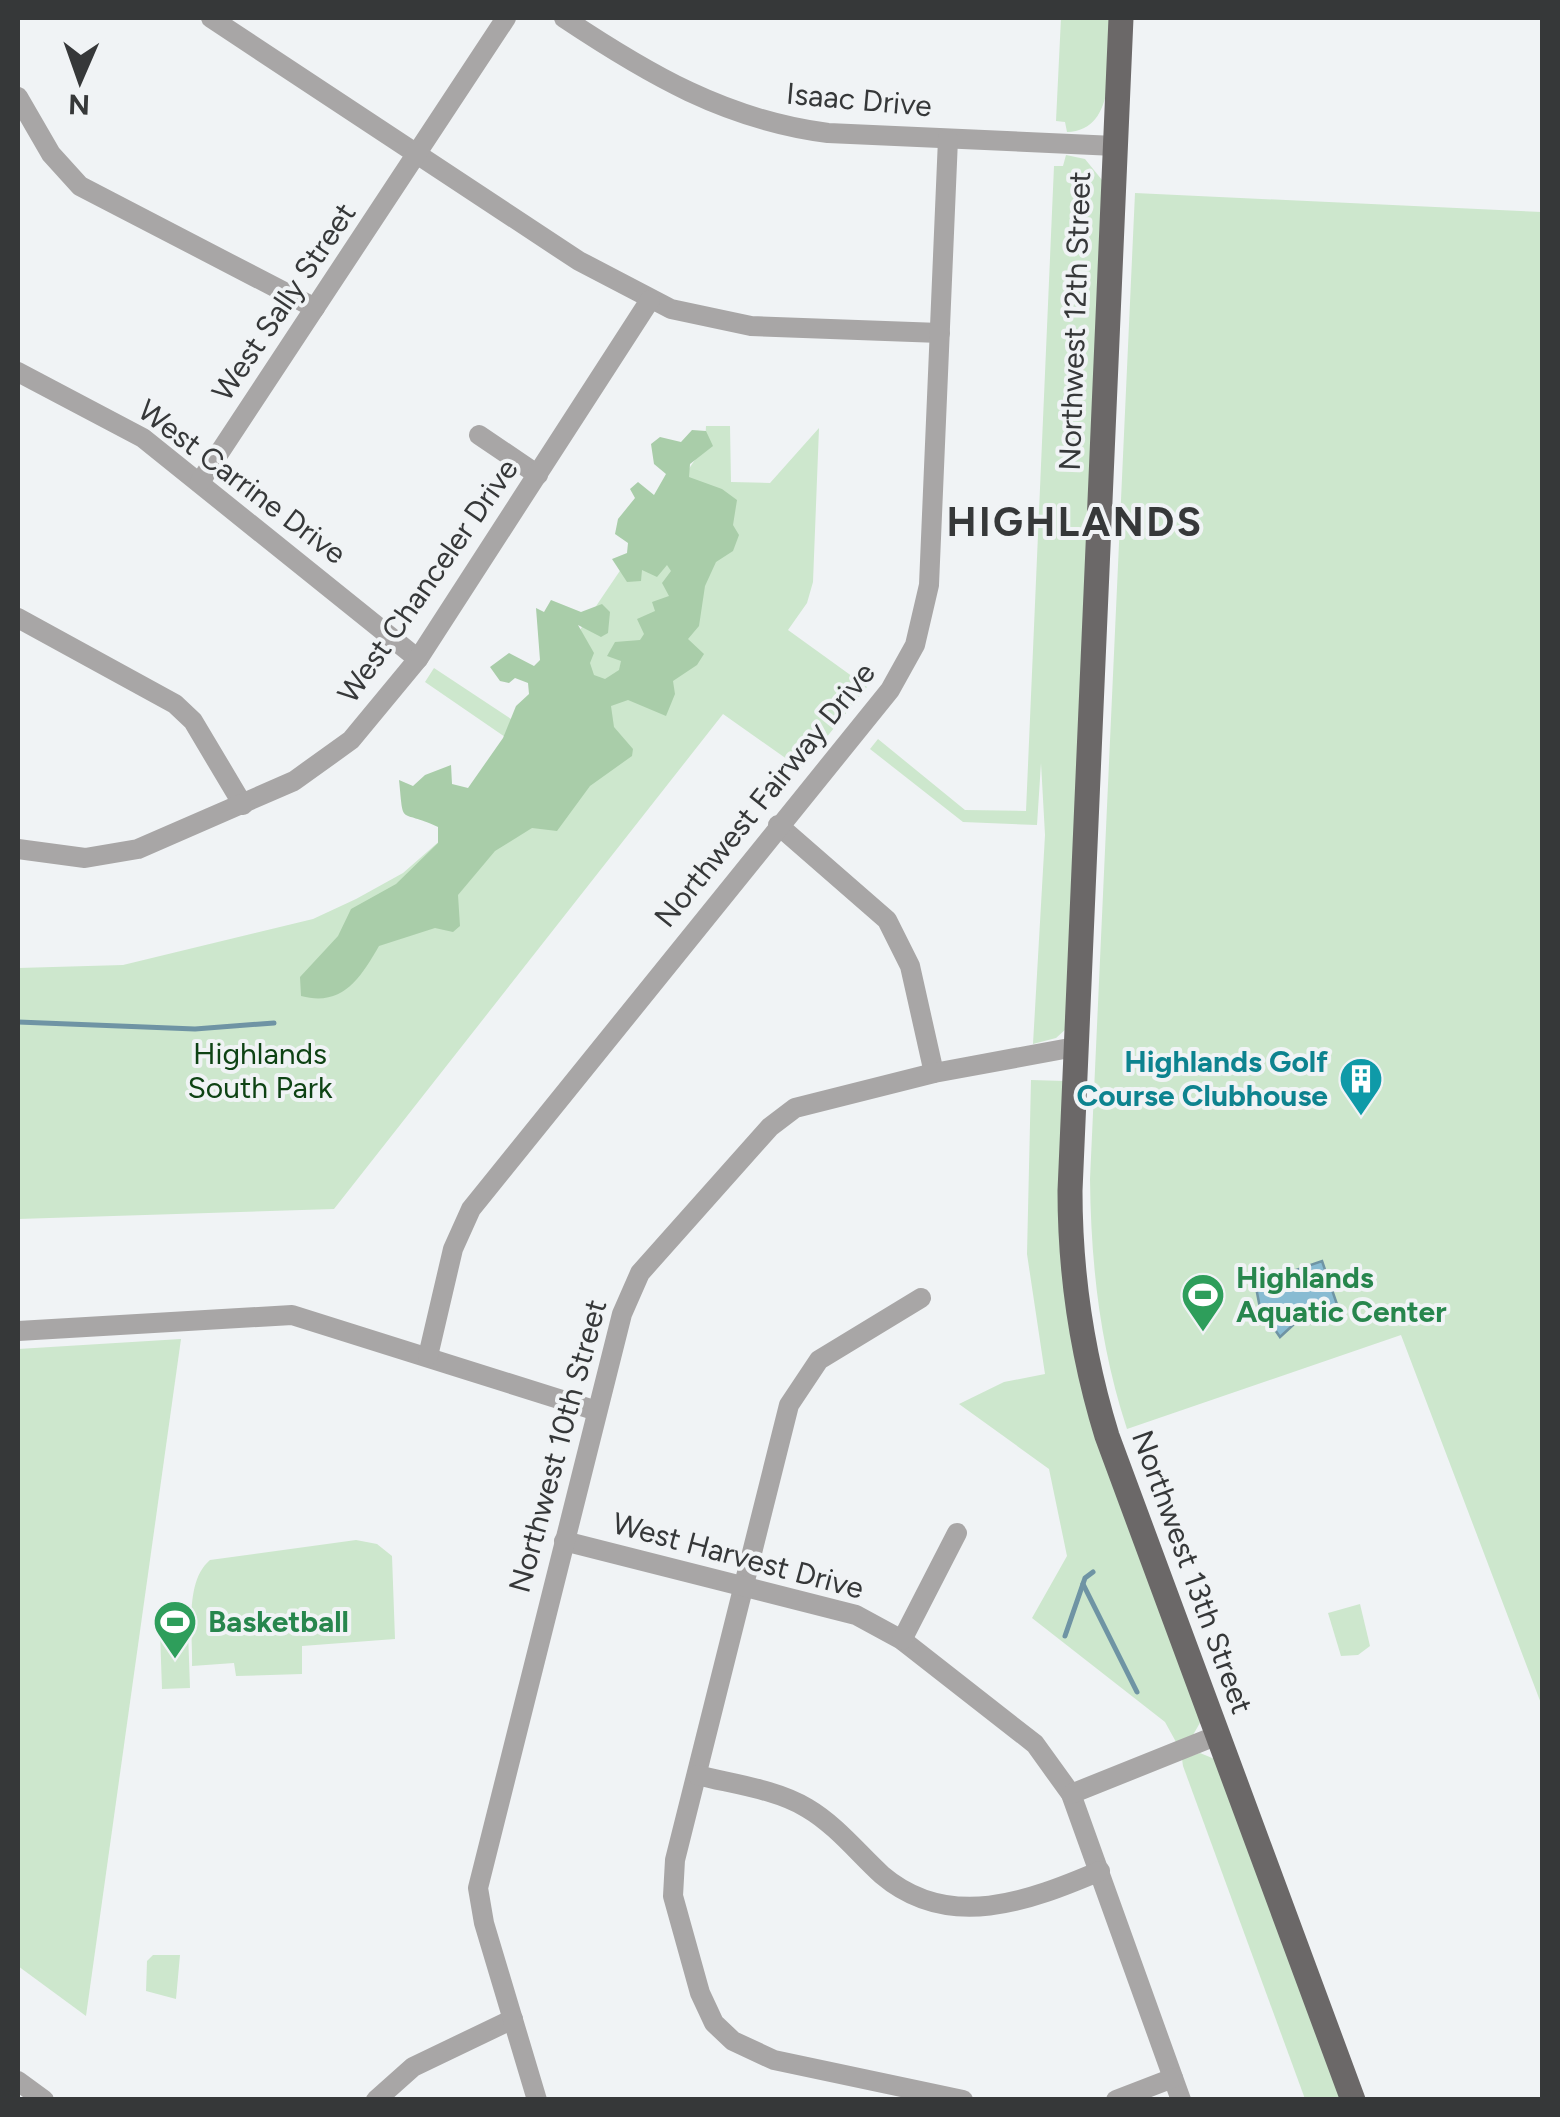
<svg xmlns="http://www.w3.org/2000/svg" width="1560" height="2117" viewBox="0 0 1560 2117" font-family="Figtree,sans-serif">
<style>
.green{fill:#cde7cd}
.forest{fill:#a9cda9}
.water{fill:#88bbd2;stroke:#6f94a4;stroke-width:2.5}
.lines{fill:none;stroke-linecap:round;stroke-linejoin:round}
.stream{stroke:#6f94a4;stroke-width:5}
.minor{stroke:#a8a6a6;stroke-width:20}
.major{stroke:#6b6868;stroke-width:25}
.labels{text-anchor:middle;stroke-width:8;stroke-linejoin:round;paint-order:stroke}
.street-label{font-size:30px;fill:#363839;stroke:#f0f3f5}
.park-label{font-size:30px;fill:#0e4314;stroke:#f0f3f5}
.culture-label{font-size:30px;font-weight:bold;fill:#0d838f;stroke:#f0f3f5;text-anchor:end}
.leisure-label{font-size:30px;font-weight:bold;fill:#27864d;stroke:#f0f3f5;text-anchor:start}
.district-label{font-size:40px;font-weight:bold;letter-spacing:2.5px;fill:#363839;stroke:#f0f3f5}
</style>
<rect width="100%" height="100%" fill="#f0f3f5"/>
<!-- green -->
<g class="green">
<path d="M1061,18H1110C1108,55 1119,131 1067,132L1065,122L1056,121Z"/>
<polygon points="1066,155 1085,159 1102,180 1066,1029 1056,1038 1033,1044 1045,835 1041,763 1037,825 963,822 870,749 878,739 965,810 1026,811 1054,166 1063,166"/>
<path d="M1135,193L1542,212V1706L1401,1335L1127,1429C1100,1346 1091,1266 1090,1179Z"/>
<polygon points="706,426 730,426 731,482 770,483 819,428 813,582 807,603 788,630 867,687 801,769 723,714 334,1209 18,1219 18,968 123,965 313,919 356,899 403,873 451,831 508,739 425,682 434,668 517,723 705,445"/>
<polygon points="1031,1080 1065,1081 1061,1236 1201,1721 1193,1735 1176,1742 1165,1722 1032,1618 1067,1556 1049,1469 959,1404 1004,1382 1045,1374 1027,1254"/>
<polygon points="181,1339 86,2016 18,1966 18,1349"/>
<path d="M356,1540L377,1544L392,1556L395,1639L302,1646V1674L236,1676L234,1663L192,1666C193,1634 184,1582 210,1560Z"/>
<polygon points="1360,1604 1370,1646 1358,1655 1341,1656 1328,1613"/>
<polygon points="188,1631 190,1688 162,1689 160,1632"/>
<polygon points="1200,1753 1217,1760 1342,2099 1305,2099 1183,1766 1182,1759"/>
<polygon points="153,1955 180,1955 176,1999 146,1991 147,1961"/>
</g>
<!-- forest -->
<path class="forest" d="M692,430L706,431L713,446L690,464L689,477L722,489L737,500L733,525L739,535L733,551L716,562L705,586L699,626L688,639L704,654L697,665L673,681L675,694L666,716L628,700L611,706L614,727L633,749L632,756L590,786L557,831L532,828L495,851L458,895L460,926L453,932L435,928L379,946C360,979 342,1007 301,996L300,977L338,936L351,909L396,884L438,843V827C398,808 404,828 399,780L413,786L425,775L451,765L452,784L468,788L503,738L516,706L529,694L528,683L515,678L509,683L500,681L490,667L509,653L534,666L540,660L536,608L544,612L551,600L581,612L602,604L610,612L608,633L601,637L578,625L594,653L590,663L594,675L605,679L619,670L621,661L607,656L615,642L640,640L644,634L637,619L655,611L652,602L669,596L662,583L671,571L667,565L657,577L642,570L641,581L627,582L612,559L627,553L628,543L615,534L618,519L635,498L630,489L638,482L654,495L666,474L654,464L651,444L660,437L681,442Z"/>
<!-- water -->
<polygon class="water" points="1322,1261 1340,1313 1311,1323 1306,1313 1280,1337 1260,1308 1254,1277 1296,1284 1293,1271"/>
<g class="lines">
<!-- stream -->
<g class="stream">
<polyline points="18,1022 195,1029 274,1023"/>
<polyline points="1083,1584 1137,1692"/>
<polyline points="1065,1636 1085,1578 1093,1572"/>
</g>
<!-- minor -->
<g class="minor">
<polyline points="211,18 579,261 671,309 751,326 940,333"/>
<path d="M564,18C648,74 726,120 828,133L1115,146"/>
<polyline points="18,97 51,154 80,186 315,308"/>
<polyline points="18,372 143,438 418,659"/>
<polyline points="479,435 538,475"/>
<polyline points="200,482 506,18"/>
<polyline points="18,618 175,704 193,721 243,805"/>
<polyline points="778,825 887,920 910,966 934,1073"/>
<polyline points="18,849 85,858 138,849 294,781 351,740 418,659 650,300"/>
<polyline points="921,1298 819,1360 789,1405 675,1860 673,1896 700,1993 714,2023 733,2041 774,2060 963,2100"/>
<polyline points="18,1331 292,1315 597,1411"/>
<polyline points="428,1356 453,1249 471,1209 890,690 915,645 929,585 948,139"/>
<polyline points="564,1541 856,1615 902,1640 1035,1744 1071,1794 1181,2100"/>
<polyline points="902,1640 957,1533"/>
<path d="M697,1775C732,1784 776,1789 807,1808C836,1825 858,1853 882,1875C949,1932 1029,1901 1100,1871"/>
<polyline points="1071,1794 1218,1735"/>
<polyline points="18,2081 44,2100"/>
<polyline points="376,2100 413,2067 513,2019"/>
<polyline points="537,2100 484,1923 478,1888 622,1314 640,1273 770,1127 795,1108 934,1073 1075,1047"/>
<polyline points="1116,2100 1173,2078"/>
</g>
<!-- major -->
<path class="major" d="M1121,18L1070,1191C1070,1276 1082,1355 1107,1436L1353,2100"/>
</g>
<!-- icons -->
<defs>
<symbol id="building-pin" viewBox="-11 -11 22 30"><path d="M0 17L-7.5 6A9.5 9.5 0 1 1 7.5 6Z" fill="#0f9aa8" stroke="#f0f3f5"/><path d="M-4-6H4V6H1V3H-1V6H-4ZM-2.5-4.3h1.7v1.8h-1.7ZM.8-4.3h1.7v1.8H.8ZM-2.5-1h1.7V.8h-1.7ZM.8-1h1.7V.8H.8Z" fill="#fff"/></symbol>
<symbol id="stadium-pin" viewBox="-11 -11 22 30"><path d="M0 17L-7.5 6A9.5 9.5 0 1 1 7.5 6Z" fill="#2e9e5b" stroke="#f0f3f5"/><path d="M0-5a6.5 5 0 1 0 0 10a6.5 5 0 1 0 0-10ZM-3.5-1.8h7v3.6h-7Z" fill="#fff"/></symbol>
</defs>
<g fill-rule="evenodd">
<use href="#building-pin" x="1336" y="1054" width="50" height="68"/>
<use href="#stadium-pin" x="1178" y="1270" width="50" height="68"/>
<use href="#stadium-pin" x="150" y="1597" width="50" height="68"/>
</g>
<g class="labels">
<!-- street labels -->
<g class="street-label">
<text transform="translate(859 100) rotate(5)" y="10">Isaac Drive</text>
<text transform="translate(284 302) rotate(-56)" y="10">West Sally Street</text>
<text transform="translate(1075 321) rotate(-88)" y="10">Northwest 12th Street</text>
<text transform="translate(242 482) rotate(37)" y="10">West Carrine Drive</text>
<text transform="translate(428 581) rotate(-55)" y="10">West Chanceler Drive</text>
<text transform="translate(765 795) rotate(-51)" y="10">Northwest Fairway Drive</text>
<text transform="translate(558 1446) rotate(-75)" y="10">Northwest 10th Street</text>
<text transform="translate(738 1556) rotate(15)" y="10">West Harvest Drive</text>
<text transform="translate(1192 1572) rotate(70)" y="10">Northwest 13th Street</text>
</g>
<!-- park labels -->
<g class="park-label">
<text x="260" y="1064">Highlands<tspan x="260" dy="34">South Park</tspan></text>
</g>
<!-- culture labels -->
<g class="culture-label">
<text x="1328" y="1072">Highlands Golf<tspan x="1328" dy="34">Course Clubhouse</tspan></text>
</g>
<!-- leisure labels -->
<g class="leisure-label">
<text x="1236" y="1288">Highlands<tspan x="1236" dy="34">Aquatic Center</tspan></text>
<text x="208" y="1632">Basketball</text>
</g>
<!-- district labels -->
<g class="district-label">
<text x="1075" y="536">HIGHLANDS</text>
</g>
</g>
<!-- border -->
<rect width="1560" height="2117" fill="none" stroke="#363839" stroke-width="40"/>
<!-- north arrow -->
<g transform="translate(80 80) rotate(182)" stroke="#f0f3f5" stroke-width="8" paint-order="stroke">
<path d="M0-8L18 38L0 25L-18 38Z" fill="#363839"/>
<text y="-15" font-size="28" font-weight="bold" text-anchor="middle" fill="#363839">N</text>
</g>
</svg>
